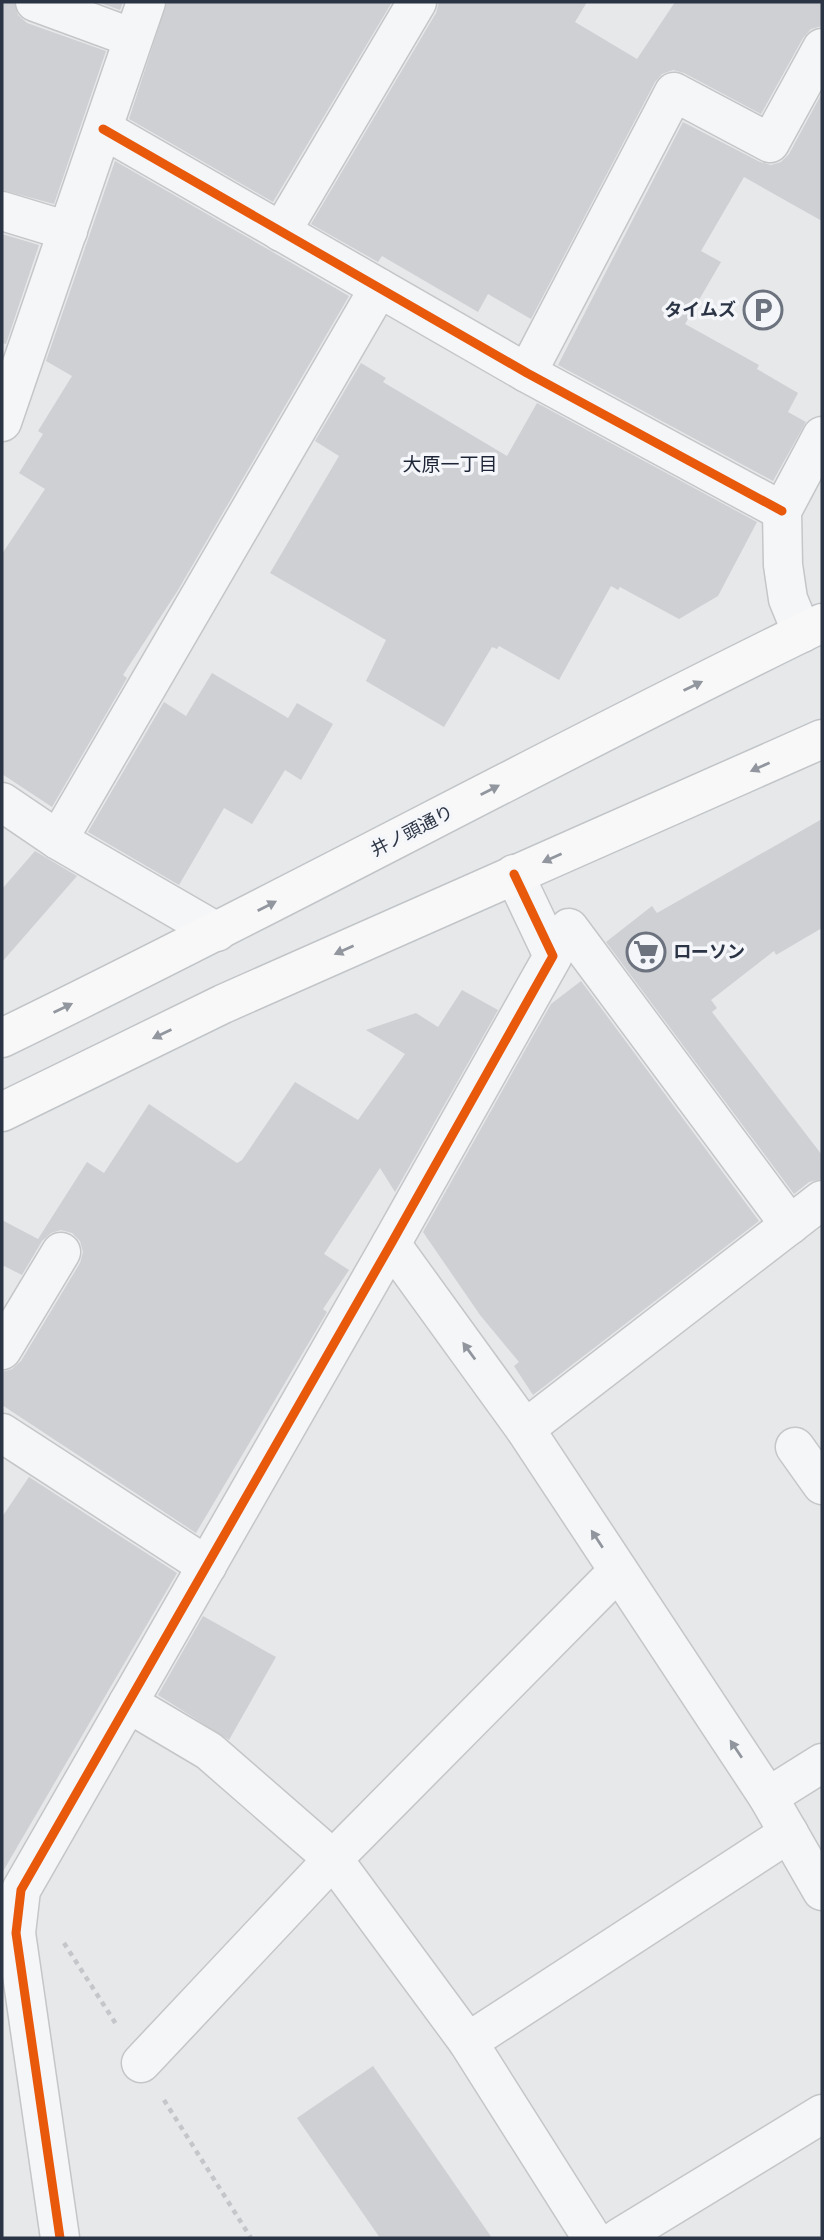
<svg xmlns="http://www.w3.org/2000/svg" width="824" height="2240" viewBox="0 0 824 2240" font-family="Rubik,'Noto Sans JP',sans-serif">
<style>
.building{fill:#ced0d3}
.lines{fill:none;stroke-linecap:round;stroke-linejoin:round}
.minor-casing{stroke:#c4c6c8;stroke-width:41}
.major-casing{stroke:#c2c5c8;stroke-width:41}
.path{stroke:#c5c6ca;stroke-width:4.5;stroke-dasharray:5 5;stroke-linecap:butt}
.minor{stroke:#f5f6f7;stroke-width:38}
.major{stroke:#f8f8f8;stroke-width:38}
.cycleway-casing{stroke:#f4f6f9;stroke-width:13}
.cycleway{stroke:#e8590c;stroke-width:9}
.oneway{fill:#92969e}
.oneway2{fill:#90959e}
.labels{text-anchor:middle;stroke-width:7;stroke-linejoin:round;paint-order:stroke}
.poi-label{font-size:18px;font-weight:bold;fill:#2b3445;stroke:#f4f6f9;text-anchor:end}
.street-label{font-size:18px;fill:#2b3445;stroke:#f4f6f9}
.neighbourhood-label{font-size:19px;fill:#1d2536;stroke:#f4f6f9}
</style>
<rect width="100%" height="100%" fill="#e6e8ea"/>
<!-- building -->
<g class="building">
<polygon points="2,2 14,2 18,15 27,23 106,51 54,204 2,190"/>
<polygon points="98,2 123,2 120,10"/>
<polygon points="167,2 392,2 273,202 129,119"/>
<polygon points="439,2 587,2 575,22 637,59 675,2 822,2 822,26 811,29 803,38 761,114 684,73 673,70 662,74 655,82 531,319 488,294 478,312 382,256 378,262 311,224 436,13"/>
<polygon points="822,93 822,221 744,177 701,251 721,262 685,324 759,365 757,369 798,393 788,412 806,422 773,481 558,365 683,122 760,162 771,165 781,162 789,154"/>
<polygon points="115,161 349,296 178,590 123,675 127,678 52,807 2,774 2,554 45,489 19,473 43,434 38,431 72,376 46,361"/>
<polygon points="2,234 39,245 6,344 2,343"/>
<polygon points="361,363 386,378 383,382 507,456 537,403 757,522 718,596 679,619 620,587 618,590 611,586 559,680 499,646 497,649 492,647 444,727 366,681 386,640 270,573 339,456 315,441"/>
<polygon points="212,673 288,718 297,703 333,724 301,780 285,770 252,824 224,808 179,885 88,832 164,702 186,716"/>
<polygon points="822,819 822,928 776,955 774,951 711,1000 717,1008 712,1012 822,1155 822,1179 809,1182 794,1194 606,942 652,906 657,913"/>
<polygon points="35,851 77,876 2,962 2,889"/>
<polygon points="581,981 759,1221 533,1395 514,1366 519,1362 480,1315 423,1232 551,1004"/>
<polygon points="462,990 498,1010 395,1192 380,1168 324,1254 349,1270 323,1309 327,1312 196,1533 2,1405 2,1372 12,1369 21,1361 80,1263 83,1252 80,1241 72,1233 61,1230 51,1233 42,1241 22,1275 2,1265 2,1220 38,1239 87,1162 104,1173 149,1104 237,1163 242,1160 295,1082 358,1120 405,1054 366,1030 416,1013 438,1027"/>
<polygon points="29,1477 177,1573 2,1873 2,1517"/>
<polygon points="203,1616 276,1657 229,1740 158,1695"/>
<polygon points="373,2066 492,2238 380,2238 297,2118"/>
</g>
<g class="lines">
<defs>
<g id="minor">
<polyline points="35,2 133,38"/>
<polyline points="103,129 527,373 782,511"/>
<polyline points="2,211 68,231"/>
<polyline points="281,232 417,2"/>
<polyline points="527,373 674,92 770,143 822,48"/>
<polyline points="2,422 146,2"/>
<polyline points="802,633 788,599 783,565 782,511 822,436"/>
<polyline points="2,802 58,840 217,932"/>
<polyline points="58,840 379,288"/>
<polyline points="569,928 790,1225"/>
<polyline points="391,1244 525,1429 768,1797 822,1891"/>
<polyline points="2,1350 61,1252"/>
<polyline points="525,1429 822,1200"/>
<polyline points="2,1433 207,1566"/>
<polyline points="795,1447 822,1485"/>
<polyline points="128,1703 209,1751 333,1859 468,2042 592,2238"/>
<polyline points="768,1797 822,1763"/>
<polyline points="468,2042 789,1833"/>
<polyline points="141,2063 333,1859 618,1571"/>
<polyline points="60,2238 16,1933 21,1890 391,1244 553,956 514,874"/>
<polyline points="619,2238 822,2114"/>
</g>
<g id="major">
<path d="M2,1038C278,904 547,757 822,623"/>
<polyline points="2,1112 223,1004 822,739"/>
</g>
</defs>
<!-- minor casing -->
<use href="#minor" class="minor-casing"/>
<!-- major casing -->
<use href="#major" class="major-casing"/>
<!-- path -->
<g class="path">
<polyline points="64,1943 116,2024"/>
<polyline points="164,2100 251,2238"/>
</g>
<!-- minor -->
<use href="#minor" class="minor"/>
<!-- major -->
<use href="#major" class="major"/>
<defs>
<g id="cycleway">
<polyline points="103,129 527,373 782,511"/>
<polyline points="60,2238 16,1933 21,1890 391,1244 553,956 514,874"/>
</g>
</defs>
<!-- cycleway casing -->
<use href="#cycleway" class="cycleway-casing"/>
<!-- cycleway -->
<use href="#cycleway" class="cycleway"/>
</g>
<!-- one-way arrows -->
<defs><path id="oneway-solid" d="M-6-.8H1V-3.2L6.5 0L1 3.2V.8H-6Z" transform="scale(1.75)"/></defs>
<g class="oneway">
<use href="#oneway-solid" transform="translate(693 686) rotate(-26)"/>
<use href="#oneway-solid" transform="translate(760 767) rotate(156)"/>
<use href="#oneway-solid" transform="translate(490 790) rotate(-27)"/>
<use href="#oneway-solid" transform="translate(552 858) rotate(156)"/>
<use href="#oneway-solid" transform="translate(267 906) rotate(-27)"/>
<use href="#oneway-solid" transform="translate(344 950) rotate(156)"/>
<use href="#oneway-solid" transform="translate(63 1008) rotate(-26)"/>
<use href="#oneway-solid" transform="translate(162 1034) rotate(154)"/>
</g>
<g class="oneway2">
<use href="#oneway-solid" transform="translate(469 1351) rotate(-126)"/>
<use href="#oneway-solid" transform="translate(597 1539) rotate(-123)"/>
<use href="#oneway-solid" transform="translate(736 1749) rotate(-124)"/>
</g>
<!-- icons -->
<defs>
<symbol id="parking-ring" viewBox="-11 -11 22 22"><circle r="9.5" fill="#f4f6f9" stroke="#6c737f" stroke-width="1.5"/><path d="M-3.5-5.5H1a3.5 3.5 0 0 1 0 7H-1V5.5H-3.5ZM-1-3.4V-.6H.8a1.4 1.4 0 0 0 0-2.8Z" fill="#6c737f"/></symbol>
<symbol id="supermarket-ring" viewBox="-11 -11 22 22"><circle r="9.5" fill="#f4f6f9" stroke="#6c737f" stroke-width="1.5"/><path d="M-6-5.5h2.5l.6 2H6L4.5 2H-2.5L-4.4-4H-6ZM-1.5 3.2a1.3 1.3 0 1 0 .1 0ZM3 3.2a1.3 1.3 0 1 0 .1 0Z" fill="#6c737f"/></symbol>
</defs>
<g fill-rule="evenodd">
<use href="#parking-ring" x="741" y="288" width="44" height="44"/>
<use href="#supermarket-ring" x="624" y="930" width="44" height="44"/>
</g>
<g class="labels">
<!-- poi labels -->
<g class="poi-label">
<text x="736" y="316">タイムズ</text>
<text x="673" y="958" text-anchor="start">ローソン</text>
</g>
<!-- street labels -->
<g class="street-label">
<text transform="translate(412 831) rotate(-27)" y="6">井ノ頭通り</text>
</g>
<!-- neighbourhood labels -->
<g class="neighbourhood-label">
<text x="450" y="471">大原一丁目</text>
</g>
</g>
<!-- border -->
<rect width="824" height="2240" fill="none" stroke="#2b3445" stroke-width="7"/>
</svg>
